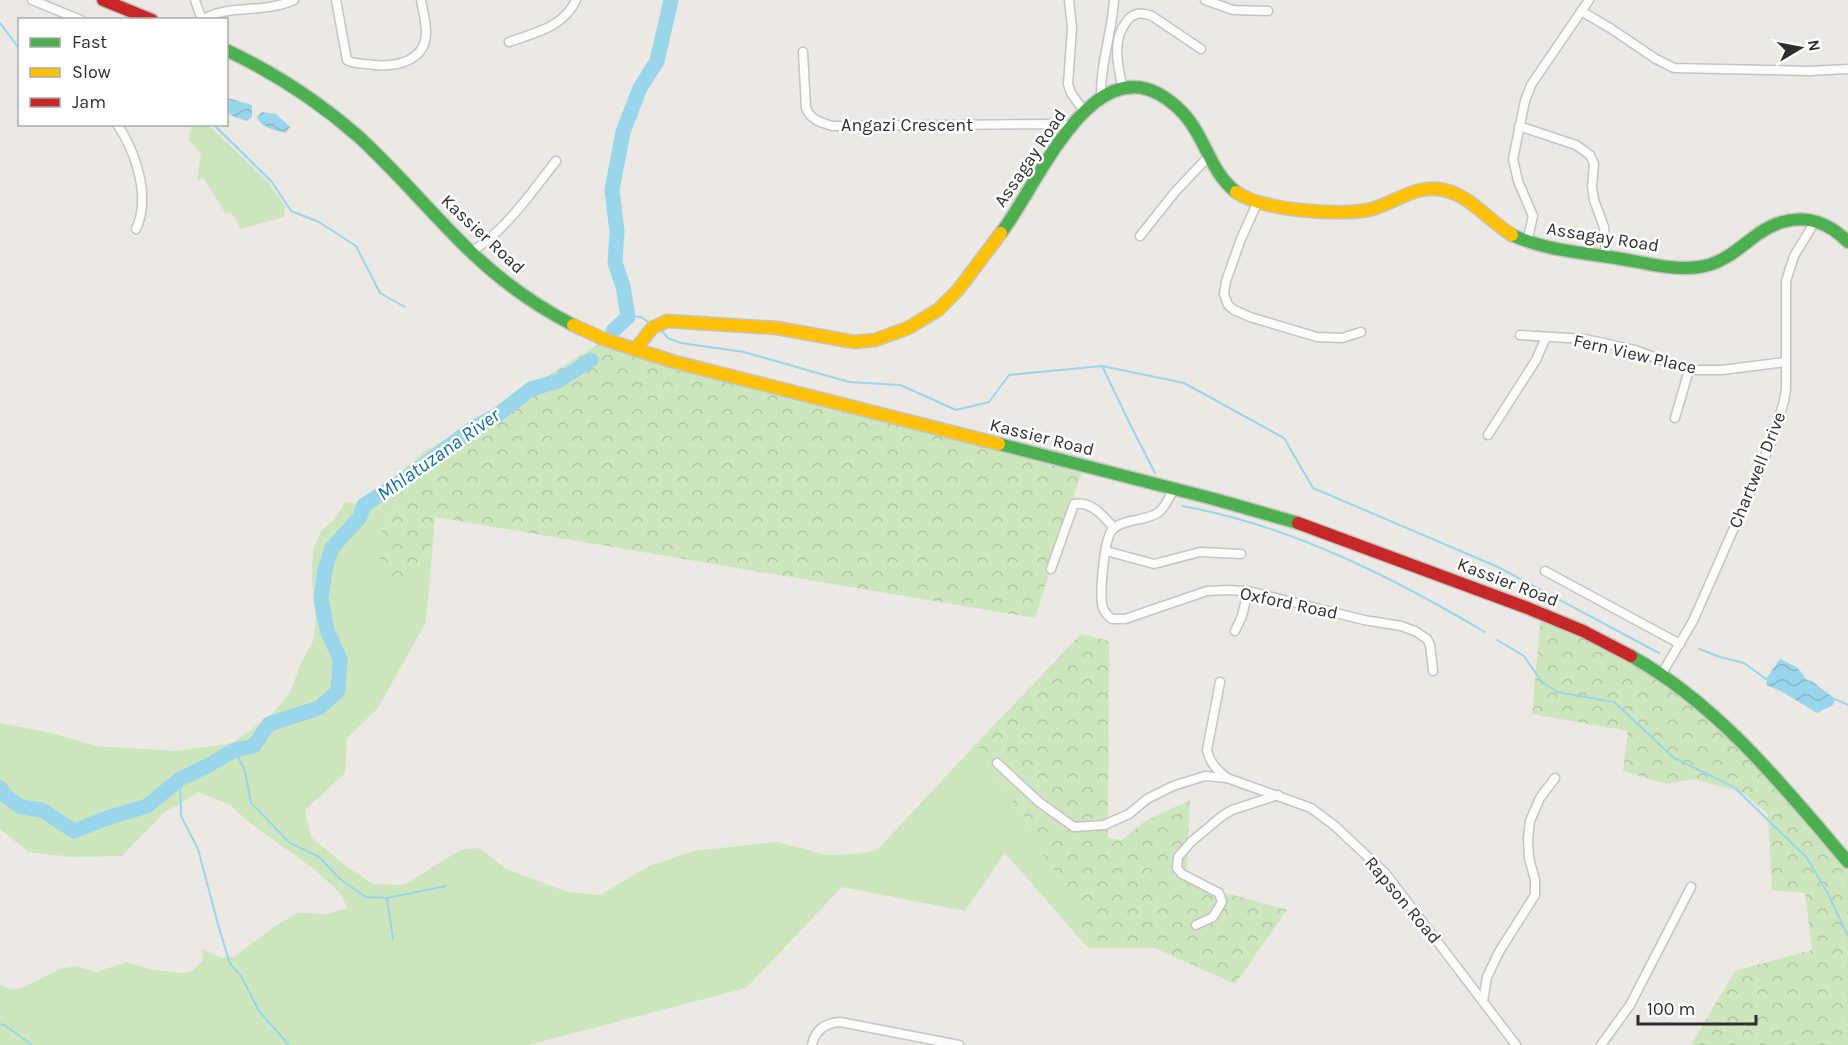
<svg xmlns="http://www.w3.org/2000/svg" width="1848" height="1045" viewBox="0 0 1848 1045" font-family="Karla,sans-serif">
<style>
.grass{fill:#cee6be}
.forest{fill:url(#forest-crowns)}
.water{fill:url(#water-waves)}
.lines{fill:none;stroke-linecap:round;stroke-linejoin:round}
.stream{stroke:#99d6ec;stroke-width:2}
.river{stroke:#99d6ec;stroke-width:15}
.street-casing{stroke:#c5c4c5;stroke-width:11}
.fast-casing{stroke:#c5c4c5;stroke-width:15}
.slow-casing{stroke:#c5c4c5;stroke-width:15}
.jam-casing{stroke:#c5c4c5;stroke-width:15}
.street{stroke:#fcfcfb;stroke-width:8}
.fast{stroke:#4caf50;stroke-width:12}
.slow{stroke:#ffc107;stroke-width:12}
.jam{stroke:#c62828;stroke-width:12}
.labels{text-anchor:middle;stroke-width:5;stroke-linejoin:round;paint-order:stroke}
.street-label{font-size:18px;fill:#2e2e2e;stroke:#fff}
.water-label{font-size:20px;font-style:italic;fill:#0d6fa3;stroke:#fff}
</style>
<defs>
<pattern id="forest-crowns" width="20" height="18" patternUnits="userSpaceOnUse" patternTransform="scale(1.5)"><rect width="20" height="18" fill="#cee6be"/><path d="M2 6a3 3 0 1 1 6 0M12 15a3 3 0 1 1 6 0" fill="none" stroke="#b1c6a4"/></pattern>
<pattern id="water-waves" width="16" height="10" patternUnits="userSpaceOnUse" patternTransform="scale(1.5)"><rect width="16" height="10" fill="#99d6ec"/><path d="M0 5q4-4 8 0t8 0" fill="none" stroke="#84b8cb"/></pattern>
</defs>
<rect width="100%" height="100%" fill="#ece8e4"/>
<!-- grass -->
<g class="grass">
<polygon points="192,125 208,125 268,182 285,206 284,217 241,229 231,212 226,214 203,178 197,180 201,154 188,139"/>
<polygon points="427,449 430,449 403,489 381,531 411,581 421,557 433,543 426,622 378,708 347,738 345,773 305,810 311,837 342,863 373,884 404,885 460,850 480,848 506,869 568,892 600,895 647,867 693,851 777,842 827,855 856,854 877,850 977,743 1002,787 1023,814 1043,855 1072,895 1088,948 1005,853 965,911 842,887 746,988 528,1045 0,1045 0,984 11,990 24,987 60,969 76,966 96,972 127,962 149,969 181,973 192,971 203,961 202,949 222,958 234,957 275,926 298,913 326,914 348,908 339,892 314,869 250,823 230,805 199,792 164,813 122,856 71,857 28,852 0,829 0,723 52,733 95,746 177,751 233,743 272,714 290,693 300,665 313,641 316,621 312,580 313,549 321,531 334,520 345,502 364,505"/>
</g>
<!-- forest -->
<g class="forest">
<polygon points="605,340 1084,465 1035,618 435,517 433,543 421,557 411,581 398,590 384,585 380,563 381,532 403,489 430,449"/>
<polygon points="1541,614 1573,627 1685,693 1848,862 1848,1045 1691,1045 1735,971 1812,950 1805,893 1772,890 1768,814 1743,793 1694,779 1667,784 1623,771 1628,731 1532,714"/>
<polygon points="1081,634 1109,641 1108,838 1122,840 1145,821 1190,800 1186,882 1287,910 1235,984 1155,948 1088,948 1072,895 1043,855 1023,814 1002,787 977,743"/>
</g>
<!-- water -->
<g class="water">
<polygon points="228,98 252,105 252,117 247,121 234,117 227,111 227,99"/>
<path d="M262,112L276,114L290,127L286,133C275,130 261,128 257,117Z"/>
<path d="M1780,659C1791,664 1802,668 1805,679L1813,682L1835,699L1833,705L1817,713L1784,693L1767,685L1766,679Z"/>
</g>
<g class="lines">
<!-- stream -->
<g class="stream">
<polyline points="0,23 20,50"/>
<polyline points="213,124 272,182 291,211 319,222 356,246 380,293 405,307"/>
<polyline points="628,316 641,317 648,322"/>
<polyline points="661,330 668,338 681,343 744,352 849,382 900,385 956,410 989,402 1009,375 1102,366 1184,383 1284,438 1313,488 1498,567 1659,653"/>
<polyline points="1102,366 1131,426 1155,473"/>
<polyline points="512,395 517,401"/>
<path d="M1182,506C1289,525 1392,577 1485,632"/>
<polyline points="1497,640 1524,656 1542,682 1557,692 1614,702 1674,758 1734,787 1807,858 1828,894 1848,936"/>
<polyline points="1699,649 1720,657 1744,663 1766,679"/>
<polyline points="1835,699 1848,705"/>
<polyline points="235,750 245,771 251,803 290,843 319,857 340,879 366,897 387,898 446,886"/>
<polyline points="180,779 181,816 198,849 219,928 230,964 241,976 259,1011 289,1045"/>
<polyline points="387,898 393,939"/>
<polyline points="0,1024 6,1026 32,1045"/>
</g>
<!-- river -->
<g class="river">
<polyline points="613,331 628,317 623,286 615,263 617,232 612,190 623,132 640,88 657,61 671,0"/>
<polyline points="0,788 6,796 21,807 42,810 74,831 107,818 147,806 180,779 205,767 235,750 254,746 269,724 319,708 338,691 340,659 327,630 321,599 325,569 332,548 360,517 364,505 409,476 473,428 496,416 531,389 558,381 591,360"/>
</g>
<defs>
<g id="street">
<polyline points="32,0 81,20"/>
<polyline points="195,0 202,20"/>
<path d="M336,0L347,60C354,65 365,63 374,65C397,67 426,61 426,32C426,22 423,11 421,0"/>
<polyline points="1069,0 1072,28 1068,84 1071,93 1084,111"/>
<polyline points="1205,0 1233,10 1268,11"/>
<polyline points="1581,11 1610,28 1656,59 1674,68 1809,71 1848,69"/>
<path d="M202,20C226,4 263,14 294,0"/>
<path d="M509,42C534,33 564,27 576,0"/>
<path d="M803,52L806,108C811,120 820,122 832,126L1054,124L1071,126"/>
<path d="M1123,89C1118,67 1111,40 1127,21C1134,12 1142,12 1152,16L1201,49"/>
<path d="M1101,98C1100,64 1112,33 1114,0"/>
<path d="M117,124C136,152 151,197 136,229"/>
<polyline points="1519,126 1576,145 1590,155 1594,164 1592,187 1594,200 1604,227 1606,256"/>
<polyline points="1258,201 1241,239 1226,281 1224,294 1228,305 1234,310 1250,317 1317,337 1342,338 1361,332"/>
<polyline points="1140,236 1175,192 1209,156"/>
<polyline points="1527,242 1533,216 1518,181 1513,159 1525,101 1531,85 1589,0"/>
<path d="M471,252C506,230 531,193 556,161"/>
<polyline points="1520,335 1585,339 1635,350 1689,370 1722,370 1785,362"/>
<polyline points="1675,418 1689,370"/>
<polyline points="1488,435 1536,360 1546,337"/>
<path d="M1174,488C1170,496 1166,506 1159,512C1146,522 1123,518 1112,530C1104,540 1099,596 1103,608C1105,613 1108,616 1112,619H1125L1207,591L1226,590L1248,591L1364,620L1401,626L1415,631L1427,639L1430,645L1433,671"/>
<polyline points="1106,551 1154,564 1200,552 1241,554"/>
<path d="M1051,569L1074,504C1092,501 1103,516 1114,528"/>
<polyline points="1545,571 1680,644"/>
<polyline points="1235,631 1242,616 1248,591"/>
<polyline points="1661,675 1693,621 1756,478 1772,440 1784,401 1786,389 1786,281 1794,256 1816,220"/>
<path d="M1220,682L1207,750C1210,763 1216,769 1226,777"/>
<polyline points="997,763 1039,802 1074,827 1104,825 1129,814 1147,799 1173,786 1205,776 1227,778 1311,808 1335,826 1386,874 1516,1045"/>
<polyline points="1196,925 1213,917 1222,902 1219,893 1182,874 1177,868 1178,857 1191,842 1222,816 1232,810 1278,795"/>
<polyline points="1483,1001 1487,977 1499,952 1535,895 1535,880 1529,858 1528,839 1530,821 1540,798 1555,778"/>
<path d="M812,1045C815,1030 825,1023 840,1022L959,1045"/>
<polyline points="1601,1045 1630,1005 1691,887"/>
</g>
<g id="fast">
<path d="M226,50C275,73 318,101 359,137C398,173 432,214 470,251C500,280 536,306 573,325"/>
<path d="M1001,233C1040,183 1099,26 1183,113C1205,136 1210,172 1236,192"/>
<path d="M1512,235C1542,249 1576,252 1609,257C1639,261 1669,271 1699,267C1723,264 1739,248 1758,234C1790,212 1821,215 1848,242"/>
<polyline points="999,444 1214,499 1298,523"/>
<path d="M1631,656C1719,705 1784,787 1848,862"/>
</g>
<g id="slow">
<path d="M1236,192C1261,210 1342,217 1372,209C1394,203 1414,186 1438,189C1468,192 1487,220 1512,235"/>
<polyline points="573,325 606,340 675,362 999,444"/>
<polyline points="635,350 652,328 667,321 777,328 854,342 875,340 908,328 938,310 958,290 1001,233"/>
</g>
<g id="jam">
<polyline points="103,0 152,20"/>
<polyline points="1298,523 1525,607 1583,631 1631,656"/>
</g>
</defs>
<!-- street casing -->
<use href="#street" class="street-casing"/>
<!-- fast casing -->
<use href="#fast" class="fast-casing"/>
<!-- slow casing -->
<use href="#slow" class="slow-casing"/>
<!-- jam casing -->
<use href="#jam" class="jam-casing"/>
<!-- street -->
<use href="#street" class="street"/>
<!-- fast -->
<use href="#fast" class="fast"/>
<!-- slow -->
<use href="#slow" class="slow"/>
<!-- jam -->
<use href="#jam" class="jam"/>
</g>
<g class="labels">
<!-- street labels -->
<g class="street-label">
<text x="907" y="131">Angazi Crescent</text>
<text transform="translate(1030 158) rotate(-56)" y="6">Assagay Road</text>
<text transform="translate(483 234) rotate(43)" y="6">Kassier Road</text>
<text transform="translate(1603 237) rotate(9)" y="6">Assagay Road</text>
<text transform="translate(1635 354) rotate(13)" y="6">Fern View Place</text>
<text transform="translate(1042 437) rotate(14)" y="6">Kassier Road</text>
<text transform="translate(1757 470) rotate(-68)" y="6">Chartwell Drive</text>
<text transform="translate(1508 582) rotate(21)" y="6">Kassier Road</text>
<text transform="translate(1289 603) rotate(12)" y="6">Oxford Road</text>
<text transform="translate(1403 900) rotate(50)" y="6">Rapson Road</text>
</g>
<!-- water labels -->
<g class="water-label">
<text transform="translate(438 454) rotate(-35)" y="7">Mhlatuzana River</text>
</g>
</g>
<!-- legend -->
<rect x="18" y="18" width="210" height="108" fill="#ffffff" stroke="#ababab" stroke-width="1.5"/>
<rect x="30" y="38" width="30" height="9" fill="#4caf50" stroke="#ababab" stroke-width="1.5"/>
<text x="72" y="48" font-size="18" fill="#2e2e2e">Fast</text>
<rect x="30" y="68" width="30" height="9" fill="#ffc107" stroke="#ababab" stroke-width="1.5"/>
<text x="72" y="78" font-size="18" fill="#2e2e2e">Slow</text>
<rect x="30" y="98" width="30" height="9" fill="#c62828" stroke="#ababab" stroke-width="1.5"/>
<text x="72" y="108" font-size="18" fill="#2e2e2e">Jam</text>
<!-- north arrow -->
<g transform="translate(1800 48) rotate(80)" stroke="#ffffff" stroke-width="4.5" paint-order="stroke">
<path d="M0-4.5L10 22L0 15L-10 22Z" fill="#2e2e2e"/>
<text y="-9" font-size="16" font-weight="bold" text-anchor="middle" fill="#2e2e2e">N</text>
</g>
<!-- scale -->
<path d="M1638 1015v9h118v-9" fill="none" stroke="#2e2e2e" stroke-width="3"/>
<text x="1647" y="1015" font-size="18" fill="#2e2e2e" stroke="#ffffff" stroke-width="4.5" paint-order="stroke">100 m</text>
</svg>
